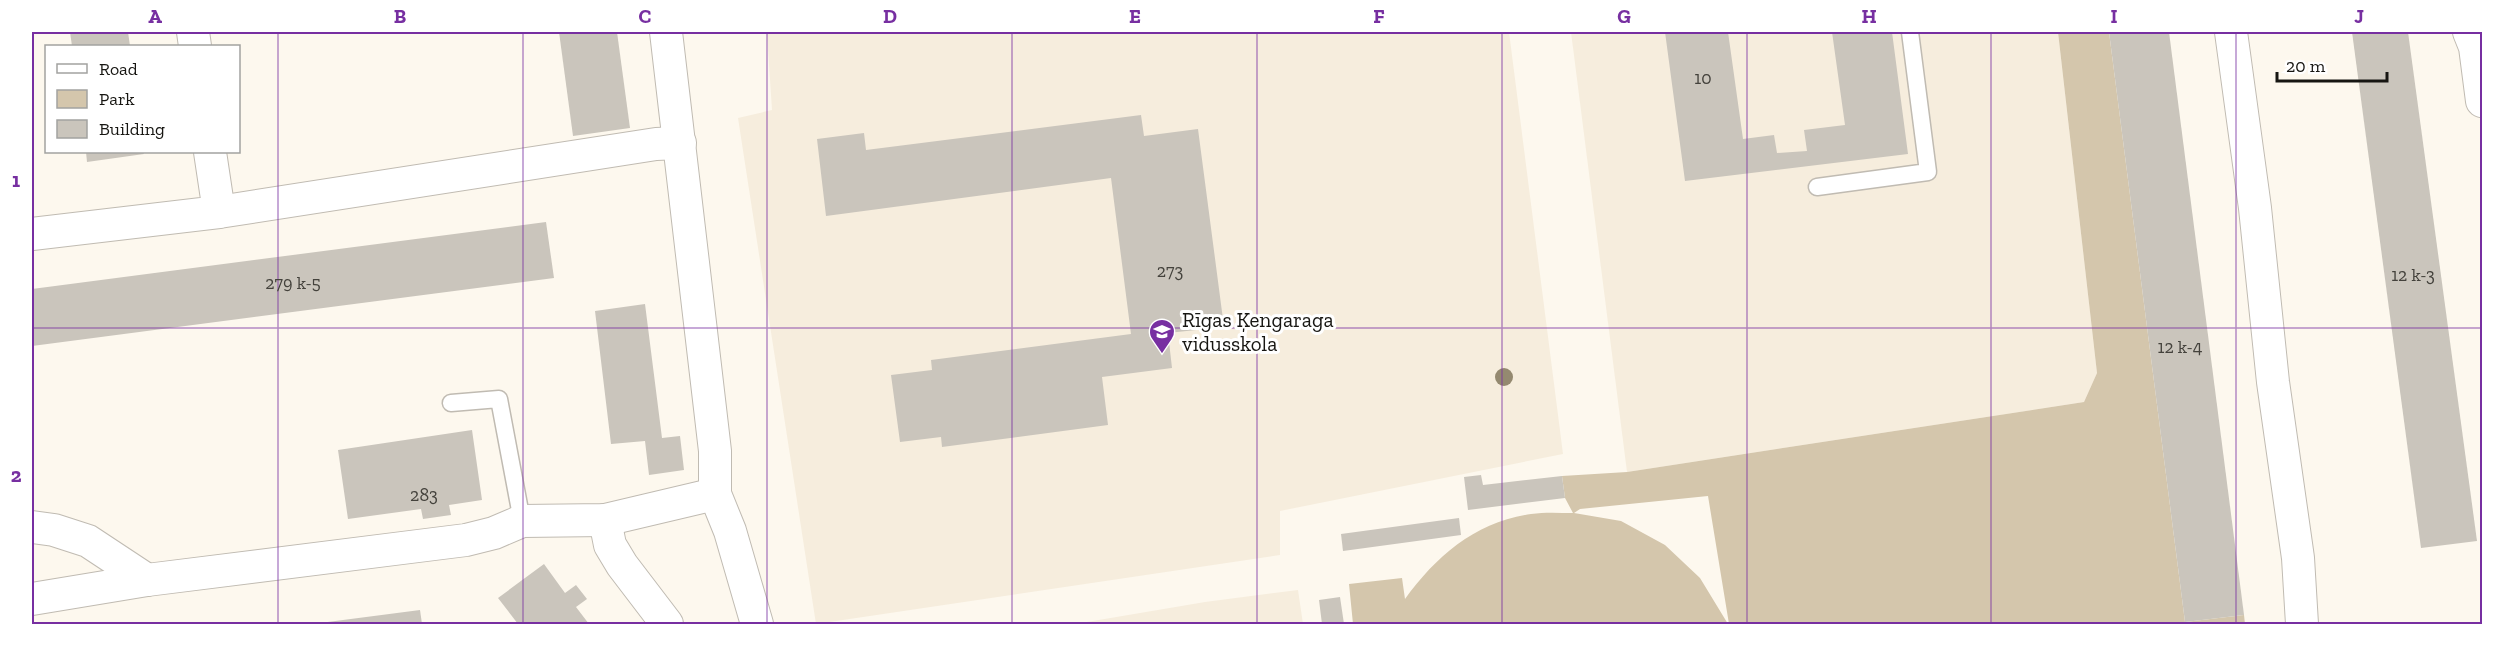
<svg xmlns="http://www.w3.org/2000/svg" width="2514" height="656" viewBox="0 0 2514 656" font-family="'Zilla Slab',serif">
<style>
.built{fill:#f6eddd}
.green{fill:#d4c6ac}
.building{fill:#cac5bc}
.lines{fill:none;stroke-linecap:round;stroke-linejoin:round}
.lane-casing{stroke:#c0bbb2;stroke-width:19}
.street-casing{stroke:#c0bbb2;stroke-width:34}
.lane{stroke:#fff;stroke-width:16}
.street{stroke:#fff;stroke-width:32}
.tree{fill:#948970}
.grid{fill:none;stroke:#772fa1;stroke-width:1.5;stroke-opacity:0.55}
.labels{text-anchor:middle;stroke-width:6;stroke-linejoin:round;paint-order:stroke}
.number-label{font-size:18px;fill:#44423c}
.poi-label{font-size:21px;fill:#171612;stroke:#fff;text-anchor:start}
.neatline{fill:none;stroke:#772fa1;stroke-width:2}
.grid-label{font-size:20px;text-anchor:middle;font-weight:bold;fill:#772fa1}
</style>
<rect width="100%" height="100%" fill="#fdf8ee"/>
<!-- built -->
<g class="built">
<polygon points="782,32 1509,32 1563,454 1280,511 1280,555 816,624 738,118 772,110 767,34"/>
<polygon points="1571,32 2058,32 2097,373 2084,402 1627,472"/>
<polygon points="1298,590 1303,624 1075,624 1205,602"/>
</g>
<!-- green -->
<path class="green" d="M2058,32H2109L2185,622L2244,615L2245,624H1729L1708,496L1580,509L1574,513L1621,521L1665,545L1700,578L1728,624H1353L1349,584L1402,578L1405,599C1437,555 1476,522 1531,514C1545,512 1559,513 1573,513L1565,498L1562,476L1627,472L2084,402L2097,373Z"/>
<!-- building -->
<g class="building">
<polygon points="70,32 128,32 130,46 72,46"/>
<polygon points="559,32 617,32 630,128 573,136"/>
<polygon points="1665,32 1728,32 1743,139 1774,135 1777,153 1807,151 1804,130 1845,125 1832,32 1892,32 1908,154 1685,181"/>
<polygon points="2109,32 2169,32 2244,615 2185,622"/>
<polygon points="2352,32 2408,32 2477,541 2421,548"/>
<polygon points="1141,115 1144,136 1198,129 1224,327 1168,333 1172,368 1102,377 1108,425 942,447 941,437 900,442 891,375 932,370 931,360 1131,334 1111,178 826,216 817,139 864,133 866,150"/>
<polygon points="86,152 143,152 144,154 87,162"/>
<polygon points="546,222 554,278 32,346 32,289"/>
<polygon points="645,304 662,438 680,436 684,470 649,475 645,441 611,444 595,311"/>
<polygon points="472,430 482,500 449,505 451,515 423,519 421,509 348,519 338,450"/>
<polygon points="1481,475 1483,485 1562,476 1565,498 1468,510 1464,477"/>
<polygon points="1459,518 1461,535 1343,551 1341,534"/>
<polygon points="544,564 565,593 576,585 587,599 576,607 589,624 518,624 498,598"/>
<polygon points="1340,597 1344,624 1322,624 1319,600"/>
<polygon points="420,610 422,624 320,624 320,623"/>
</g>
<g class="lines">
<defs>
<g id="lane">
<polyline points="1817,187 1928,172 1910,32"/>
<polyline points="451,403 499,399 522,521"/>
</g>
<g id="street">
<polyline points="193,32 195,46"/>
<polyline points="666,32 715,451 715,494 730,531 757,624"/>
<polyline points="2231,32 2255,208 2273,382 2298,558 2302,624"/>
<polyline points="2469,32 2475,47 2482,101"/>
<polyline points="219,212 656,144 680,143"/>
<polyline points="32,234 219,212 210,152"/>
<polyline points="605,520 610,545 622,565 667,624"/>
<polyline points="32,527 54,530 88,541 147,580"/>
<polyline points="32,599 147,580 466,540 494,533 522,521 605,520 715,494"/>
</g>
</defs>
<!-- lane casing -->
<use href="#lane" class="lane-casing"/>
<!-- street casing -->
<use href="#street" class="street-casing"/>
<!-- lane -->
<use href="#lane" class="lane"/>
<!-- street -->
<use href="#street" class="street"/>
</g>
<!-- trees -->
<circle class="tree" cx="1504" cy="377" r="9"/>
<!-- grid -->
<path class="grid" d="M278,32V624M523,32V624M767,32V624M1012,32V624M1257,32V624M1502,32V624M1747,32V624M1991,32V624M2236,32V624M32,328H2482"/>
<!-- icons -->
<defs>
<symbol id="school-pin" viewBox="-11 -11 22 30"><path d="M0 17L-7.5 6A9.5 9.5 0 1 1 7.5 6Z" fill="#772fa1" stroke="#fff"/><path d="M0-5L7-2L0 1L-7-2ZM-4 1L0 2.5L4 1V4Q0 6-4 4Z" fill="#fff"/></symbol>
</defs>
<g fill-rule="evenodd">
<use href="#school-pin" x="1147" y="317" width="30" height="40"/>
</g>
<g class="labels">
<!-- number labels -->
<g class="number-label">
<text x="1703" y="84">10</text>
<text x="1170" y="277">273</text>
<text x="2413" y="281">12 k-3</text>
<text x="293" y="289">279 k-5</text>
<text x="2180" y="353">12 k-4</text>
<text x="424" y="501">283</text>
</g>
<!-- poi labels -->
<g class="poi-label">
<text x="1182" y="327">Rīgas Ķengaraga<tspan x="1182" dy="24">vidusskola</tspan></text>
</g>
</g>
<!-- border -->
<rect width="2514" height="656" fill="none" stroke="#ffffff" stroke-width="66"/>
<!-- legend -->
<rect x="45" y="45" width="195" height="108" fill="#ffffff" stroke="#a2a2a0" stroke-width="1.5"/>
<rect x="57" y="64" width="30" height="9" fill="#ffffff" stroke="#a2a2a0" stroke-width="1.5"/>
<text x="99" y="75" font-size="18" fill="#171612">Road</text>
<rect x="57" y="90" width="30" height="18" fill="#d4c6ac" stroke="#a2a2a0" stroke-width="1.5"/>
<text x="99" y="105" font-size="18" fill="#171612">Park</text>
<rect x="57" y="120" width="30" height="18" fill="#cac5bc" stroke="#a2a2a0" stroke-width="1.5"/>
<text x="99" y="135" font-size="18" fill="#171612">Building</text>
<!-- scale -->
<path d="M2277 72v9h110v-9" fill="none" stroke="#171612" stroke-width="3"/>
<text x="2286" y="72" font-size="18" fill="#171612" stroke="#ffffff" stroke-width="4.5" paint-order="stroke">20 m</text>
<rect x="33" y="33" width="2448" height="590" class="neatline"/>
<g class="grid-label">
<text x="155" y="23">A</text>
<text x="400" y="23">B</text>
<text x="645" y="23">C</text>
<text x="890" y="23">D</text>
<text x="1135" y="23">E</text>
<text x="1379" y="23">F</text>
<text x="1624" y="23">G</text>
<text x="1869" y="23">H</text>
<text x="2114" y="23">I</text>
<text x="2359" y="23">J</text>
<text x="16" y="187">1</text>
<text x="16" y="482">2</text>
</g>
</svg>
